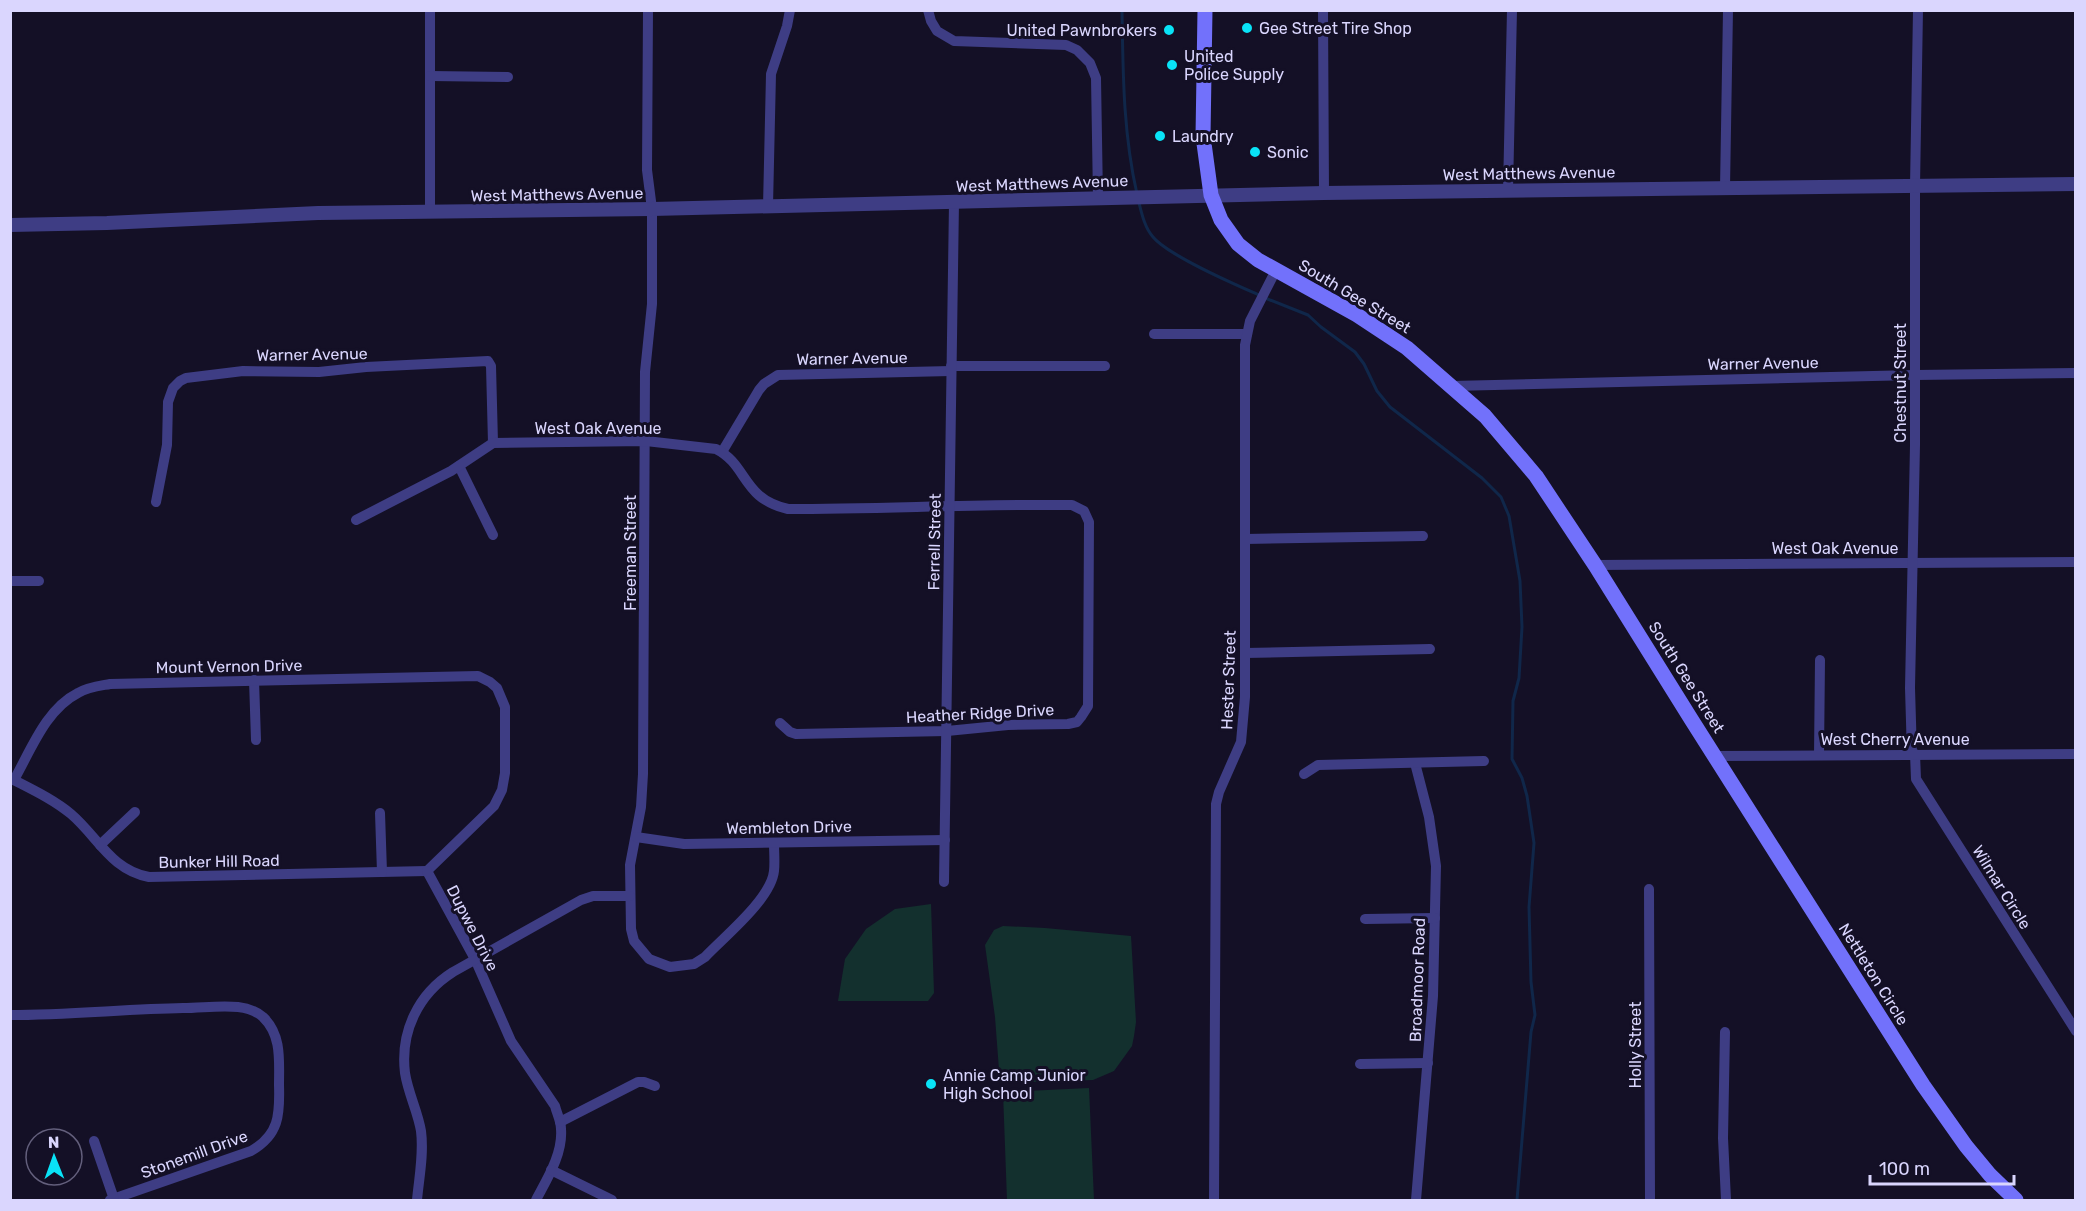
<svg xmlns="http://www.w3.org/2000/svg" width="2086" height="1211" viewBox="0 0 2086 1211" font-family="Rubik,sans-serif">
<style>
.green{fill:#13302e}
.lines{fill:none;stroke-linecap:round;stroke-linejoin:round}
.stream{stroke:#10274a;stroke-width:3}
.minor{stroke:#3e3d84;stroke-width:10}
.tertiary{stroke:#3e3d84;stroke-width:14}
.secondary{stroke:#7271fb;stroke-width:15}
.poi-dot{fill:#09e3f7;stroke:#141026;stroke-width:2}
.labels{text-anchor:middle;stroke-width:6;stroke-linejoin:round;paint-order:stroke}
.poi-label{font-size:16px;fill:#dad6fe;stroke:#141026;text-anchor:start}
.street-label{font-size:16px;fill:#dad6fe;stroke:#141026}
</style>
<rect width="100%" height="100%" fill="#141026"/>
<!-- green -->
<g class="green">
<polygon points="931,904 934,993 928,1001 838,1001 845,959 866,929 895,909"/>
<polygon points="1003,926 1045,928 1131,936 1136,1022 1134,1036 1132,1046 1114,1071 1093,1080 1000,1083 995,1017 985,945 994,930"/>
<polygon points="1089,1088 1094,1200 1007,1200 1003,1092"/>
</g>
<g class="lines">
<!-- stream -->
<g class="stream">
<path d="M1122,10C1123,72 1123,133 1137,194"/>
<path d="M1139,203C1142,215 1145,228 1153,237C1169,256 1234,284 1259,295"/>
<polyline points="1265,298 1308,315 1321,327 1355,352 1364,364 1377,391 1390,407 1482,478 1501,497 1509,516 1520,581 1522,627 1519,678 1513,701 1512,759 1522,778 1527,796 1534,843 1529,907 1531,982 1535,1015 1531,1032 1517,1200"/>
</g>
<!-- minor -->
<g class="minor">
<polyline points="430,10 430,213"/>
<polyline points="928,10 931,21 937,31 954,41 1066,45 1077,50 1090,63 1096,78 1098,198"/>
<polyline points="1323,10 1324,193"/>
<path d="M648,11L647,170L652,209V304L645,372L643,774L641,807L630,865L631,929L634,941L649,959L670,967L694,964L705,957C725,936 771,899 774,871C775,862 774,852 774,843"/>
<polyline points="430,76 508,77"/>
<polyline points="1725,188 1728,10"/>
<polyline points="1508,190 1512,10"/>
<polyline points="768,206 771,74 787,26 790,10"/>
<polyline points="1154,334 1247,334"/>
<polyline points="951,366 1105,366"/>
<polyline points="1452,386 1915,375 2076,373"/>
<polyline points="722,452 759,390 764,384 778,375 951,371"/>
<polyline points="459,466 493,535"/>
<polyline points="156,502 167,445 168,402 173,388 180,381 186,378 243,371 319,372 366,367 488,361 491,366 493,443"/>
<path d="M356,520L451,471L493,443L646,441L716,449C748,465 742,499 788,509C882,509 977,504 1072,505L1084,511L1089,522L1088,706L1081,717L1077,722L1068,724L1008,725L947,731L796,734L790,732L780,723"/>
<polyline points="1245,539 1423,536"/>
<polyline points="1595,565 2076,562"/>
<polyline points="10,581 39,581"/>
<polyline points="1245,653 1430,649"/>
<polyline points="254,680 256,740"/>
<polyline points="1915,754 1916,779 2076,1031"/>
<polyline points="1819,755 1820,660"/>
<polyline points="1912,755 1910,688 1915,445 1915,186 1918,10"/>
<polyline points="1715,756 2076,754"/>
<polyline points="1415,763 1429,817 1436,866 1433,996 1416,1200"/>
<polyline points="1304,774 1318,765 1484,761"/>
<path d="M10,778C31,789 53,799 71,814C98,837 111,870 149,877L427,871"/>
<path d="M14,780C31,750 46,709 78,693C88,687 99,686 110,684L478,676L490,682L497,688L505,707V773L502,790L494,806L427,871"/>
<polyline points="380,813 382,872"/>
<polyline points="636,837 684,844 945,840"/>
<polyline points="100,845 135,812"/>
<path d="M427,871L475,959L511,1041L555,1106C557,1114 561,1121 561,1129C563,1154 547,1179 536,1200"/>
<polyline points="944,882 954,202"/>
<polyline points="1649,889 1650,1200"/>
<polyline points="1365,919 1435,918"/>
<path d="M10,1015C68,1015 126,1009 183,1008C201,1008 220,1005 238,1007C247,1008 256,1011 263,1017C282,1035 279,1061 279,1085C280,1115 279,1135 251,1151L110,1200"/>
<polyline points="1725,1032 1723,1138 1726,1200"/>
<polyline points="1360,1064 1428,1063"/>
<polyline points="560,1122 638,1082 644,1082 655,1086"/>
<polyline points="94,1141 114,1199"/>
<polyline points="551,1170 612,1200"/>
<path d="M417,1200C419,1178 424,1154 421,1131C418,1112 408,1093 405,1073C400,1032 418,994 453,972L581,900L593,896H630"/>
<polyline points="1214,1200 1216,804 1219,792 1241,742 1245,697 1245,345 1250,321 1276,270"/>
</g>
<!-- tertiary -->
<polyline class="tertiary" points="10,225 107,223 318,213 652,209 1324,193 2076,184"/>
<!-- secondary -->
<polyline class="secondary" points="1205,10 1203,136 1211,195 1221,220 1238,244 1258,260 1357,315 1407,348 1485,416 1536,476 1595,565 1691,719 1923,1085 1966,1146 1990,1175 2016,1200"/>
</g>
<!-- markers -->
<g class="poi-dot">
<circle cx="1247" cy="28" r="6"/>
<circle cx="1169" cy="30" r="6"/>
<circle cx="1172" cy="65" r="6"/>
<circle cx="1160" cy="136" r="6"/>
<circle cx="1255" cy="152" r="6"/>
<circle cx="931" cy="1084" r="6"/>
</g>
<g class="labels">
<!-- poi labels -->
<g class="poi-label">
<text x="1259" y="34">Gee Street Tire Shop</text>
<text x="1157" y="36" text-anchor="end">United Pawnbrokers</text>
<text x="1184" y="62">United<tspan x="1184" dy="18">Police Supply</tspan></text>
<text x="1172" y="142">Laundry</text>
<text x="1267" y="158">Sonic</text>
<text x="943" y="1081">Annie Camp Junior<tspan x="943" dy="18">High School</tspan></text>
</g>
<!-- street labels -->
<g class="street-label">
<text transform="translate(1529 173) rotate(-1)" y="6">West Matthews Avenue</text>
<text transform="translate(1042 183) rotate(-2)" y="6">West Matthews Avenue</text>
<text transform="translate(557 194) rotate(-1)" y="6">West Matthews Avenue</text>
<text transform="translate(1355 296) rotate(31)" y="6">South Gee Street</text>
<text transform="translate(312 354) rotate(-1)" y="6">Warner Avenue</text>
<text transform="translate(852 358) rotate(-1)" y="6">Warner Avenue</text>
<text transform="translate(1763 363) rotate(-1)" y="6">Warner Avenue</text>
<text transform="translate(1900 383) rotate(-90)" y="6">Chestnut Street</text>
<text x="598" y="434">West Oak Avenue</text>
<text transform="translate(934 542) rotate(-89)" y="6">Ferrell Street</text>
<text x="1835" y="554">West Oak Avenue</text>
<text transform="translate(630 553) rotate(-90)" y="6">Freeman Street</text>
<text transform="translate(229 666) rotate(-1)" y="6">Mount Vernon Drive</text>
<text transform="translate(1687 677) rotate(58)" y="6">South Gee Street</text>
<text transform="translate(1228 680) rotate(-88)" y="6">Hester Street</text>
<text transform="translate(980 713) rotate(-3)" y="6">Heather Ridge Drive</text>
<text x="1895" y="745">West Cherry Avenue</text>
<text transform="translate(789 827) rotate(-1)" y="6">Wembleton Drive</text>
<text transform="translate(219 861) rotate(-1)" y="6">Bunker Hill Road</text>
<text transform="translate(2002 887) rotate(58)" y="6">Wilmar Circle</text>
<text transform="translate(473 928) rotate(63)" y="6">Dupwe Drive</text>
<text transform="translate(1874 974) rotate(58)" y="6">Nettleton Circle</text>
<text transform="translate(1417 980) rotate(-88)" y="6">Broadmoor Road</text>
<text transform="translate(1635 1045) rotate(-90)" y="6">Holly Street</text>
<text transform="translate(194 1154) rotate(-20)" y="6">Stonemill Drive</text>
</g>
</g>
<!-- border -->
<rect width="2086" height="1211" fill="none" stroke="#dad6fe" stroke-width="24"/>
<!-- north arrow -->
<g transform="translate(54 1157) rotate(359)"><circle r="28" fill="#141026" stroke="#635f7c" stroke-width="1.5"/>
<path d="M0-4.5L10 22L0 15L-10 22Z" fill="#09e3f7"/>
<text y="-9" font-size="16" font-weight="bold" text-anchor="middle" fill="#dad6fe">N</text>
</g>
<!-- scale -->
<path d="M1870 1175v9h144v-9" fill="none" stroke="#dad6fe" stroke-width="3"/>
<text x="1879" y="1175" font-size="18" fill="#dad6fe" stroke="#141026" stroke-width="4.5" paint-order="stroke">100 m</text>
</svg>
